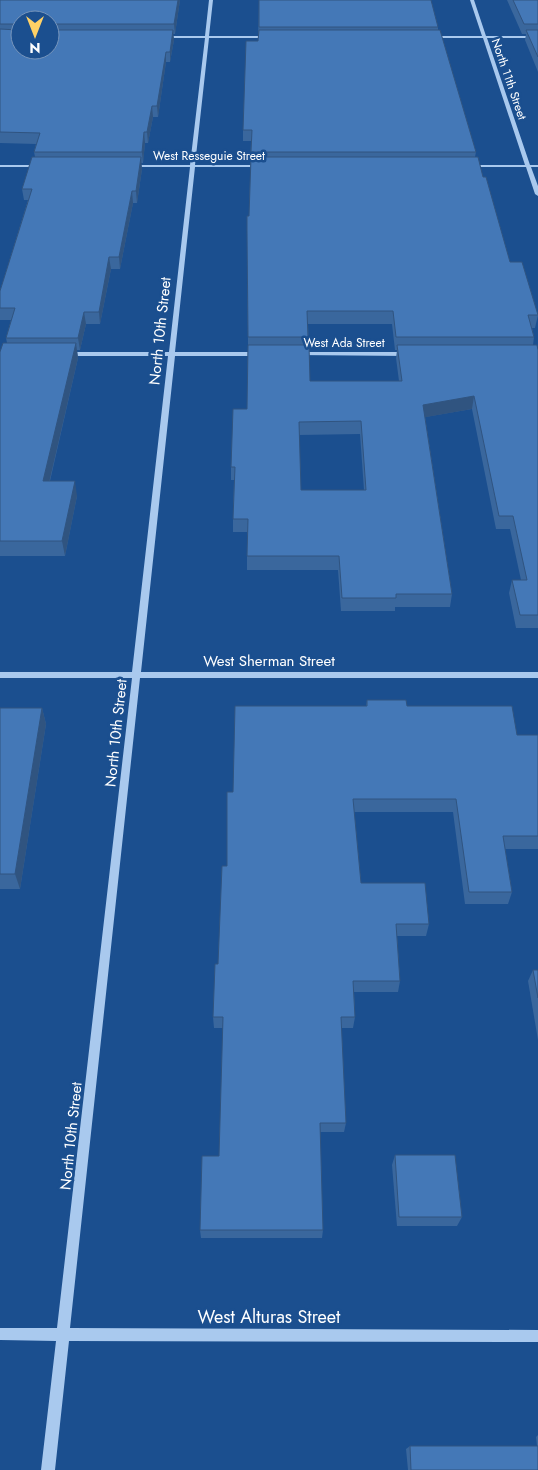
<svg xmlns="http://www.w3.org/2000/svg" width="538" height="1470" viewBox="0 0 538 1470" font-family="Jost,sans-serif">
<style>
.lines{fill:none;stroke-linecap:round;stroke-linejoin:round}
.minor{fill:#a9c9ee;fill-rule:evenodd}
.wall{fill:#3a679d;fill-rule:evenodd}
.shaded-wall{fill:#305480}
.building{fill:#4478b7;stroke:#305480;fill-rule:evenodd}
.labels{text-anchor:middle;stroke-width:5;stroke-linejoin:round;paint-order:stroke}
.far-street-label{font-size:12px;fill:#fff;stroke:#1b4f8f}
.street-label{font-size:15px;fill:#fff;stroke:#1b4f8f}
.near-street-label{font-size:18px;fill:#fff;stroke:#1b4f8f}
</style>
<rect width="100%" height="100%" fill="#1b4f8f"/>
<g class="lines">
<!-- minor -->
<g class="minor">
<polygon points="209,0 213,0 209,36 270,36 272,37 270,38 209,38 195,165 262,165 264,166 262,167 195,167 175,352 260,352 263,354 260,356 175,356 141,672 538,672 538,678 140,678 70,1328 538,1330 538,1342 69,1341 55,1470 41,1470 56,1341 0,1340 0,1328 57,1328 132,678 0,678 0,672 132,672 168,356 65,356 62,354 65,352 169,352 190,167 130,167 128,166 130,165 190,165 205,38 163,38 161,37 163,36 205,36"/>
<polygon points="470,0 474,0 486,36 538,36 538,38 487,38 530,165 538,165 538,167 531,167 538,186 538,196 535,194 526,167 470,167 468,166 470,165 525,165 483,38 433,38 431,37 433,36 482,36"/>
<polygon points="0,165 40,165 42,166 40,167 0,167"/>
<polygon points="298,352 407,352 410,354 407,356 296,355 295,354"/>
</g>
</g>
<!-- wall -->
<g class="wall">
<path d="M0,0H180L175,34H173L174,40L170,62H166L158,117H153L148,143H145L143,163H141L142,169L137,203H133L120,269H111L100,324H86L80,350H77L78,358L50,481L77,496L65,556H0V352L7,343L6,338L11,320H0V291L28,200H24L22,189L35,157L34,152L36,144L0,143ZM20,20H50V50Z"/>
<path d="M259,0L438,27V30L476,152L475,157L483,177L510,262L538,315L535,328H532L534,337L533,345L538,350V628H516L509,593L512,580H521L510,529H496L472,409L425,417L452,594L450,607H395V611H341L338,570H247V532H233V519L234,480H231V467L247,409L248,345L247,231L249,216L251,141H243V130L258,41ZM308,324H392L395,350H397L396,358L399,381H310ZM360,434L364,490H301L299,435Z"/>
<polygon points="507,0 538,0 538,72 525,40 526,34 522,34"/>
<polygon points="367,700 407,706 517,735 538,735 538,849 505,849 512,892 508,904 465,904 453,812 354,812 361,883 429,924 426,936 397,936 400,981 398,992 354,992 355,1017 353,1028 341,1028 346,1123 344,1132 320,1132 323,1230 322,1238 201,1238 200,1230 219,1156 223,1028 214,1028 213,1017 227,866 233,792 366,706"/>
<polygon points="0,708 42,708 46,724 20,889 0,889"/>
<polygon points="533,970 538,970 538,1040 528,981"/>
<polygon points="395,1155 462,1217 457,1226 397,1226 392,1165"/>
<polygon points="538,1435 538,1470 408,1470 406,1449 410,1446 537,1446 536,1437"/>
</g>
<!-- shaded-wall -->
<g class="shaded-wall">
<polygon points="178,0 180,0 175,34 174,24"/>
<polygon points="173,30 174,40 170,62 170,52"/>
<polygon points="166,52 166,62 158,117 157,106"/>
<polygon points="152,106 153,117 148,143 147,132"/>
<polygon points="144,132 145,143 143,163 142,152"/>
<polygon points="141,157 142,169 137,203 136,191"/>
<polygon points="132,191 133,203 120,269 119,257"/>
<polygon points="109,257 111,269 100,324 99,312"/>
<polygon points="84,312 86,324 80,350 78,338"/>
<polygon points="76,343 78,358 46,496 43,481"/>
<polygon points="474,396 472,409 421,418 423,405"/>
<polygon points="75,481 77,496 65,556 62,541"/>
<polygon points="42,708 46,724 20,889 15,874"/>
</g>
<!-- building -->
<g class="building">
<polygon points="0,0 178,0 174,24 50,24 50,20 20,20 20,26 18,24 0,24"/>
<polygon points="259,0 431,0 438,27 259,27"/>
<polygon points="513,0 538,0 538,24 524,24"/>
<polygon points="20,27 20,50 50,50 50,30 173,30 170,52 166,52 157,106 152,106 147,132 144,132 142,152 34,152 40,133 0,132 0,29 18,30"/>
<polygon points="259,30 440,30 476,152 251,152 252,130 243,130 246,41 258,41"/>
<polygon points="526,30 538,30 538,57"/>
<polygon points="32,157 141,157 136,191 132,191 119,257 109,257 99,312 84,312 78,338 6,338 15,308 0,308 0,291 32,189 22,189"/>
<polygon points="251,157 478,157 483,177 486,177 510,262 522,262 538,315 528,315 534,337 396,337 393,311 307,311 308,337 248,337 247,231 247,216 249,216"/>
<polygon points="3,343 76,343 43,481 75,481 62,541 0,541 0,352"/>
<path d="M248,345H309L310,381H402L397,345H537L538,350V615H520L512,580H527L513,516H499L474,396L423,405L452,594H396V598H342L339,556H247L248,519H233L235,467H231L233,409H247ZM361,421L366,490H301L299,422Z"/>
<polygon points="367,700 406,700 407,706 512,706 517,735 538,735 538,836 503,836 512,892 469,892 456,799 353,799 361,883 425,883 429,924 396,924 400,981 353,981 355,1017 341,1017 346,1123 320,1123 323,1230 200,1230 202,1156 219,1156 223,1017 213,1017 215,964 218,964 222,866 227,866 227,792 233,792 235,706 367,706"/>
<polygon points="0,708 42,708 15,874 0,874"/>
<polygon points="533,970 538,970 538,998"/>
<polygon points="395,1155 455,1155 462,1217 399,1217"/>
<polygon points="410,1446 538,1446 538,1470 411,1470"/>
</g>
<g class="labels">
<!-- far-street labels -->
<g class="far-street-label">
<text transform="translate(509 79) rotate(71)" y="4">North 11th Street</text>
<text x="209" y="160">West Resseguie Street</text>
<text x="344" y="347">West Ada Street</text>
</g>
<!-- street labels -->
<g class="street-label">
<text transform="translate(160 331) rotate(-84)" y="5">North 10th Street</text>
<text x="269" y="666">West Sherman Street</text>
<text transform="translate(116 733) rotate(-84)" y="5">North 10th Street</text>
<text transform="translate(71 1136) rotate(-84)" y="5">North 10th Street</text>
</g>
<!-- near-street labels -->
<g class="near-street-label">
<text x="269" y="1323">West Alturas Street</text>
</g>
</g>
<!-- north arrow -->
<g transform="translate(35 35) rotate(180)"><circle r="24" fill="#1b4f8f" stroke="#7695bc"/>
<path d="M0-4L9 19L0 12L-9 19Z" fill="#ffd166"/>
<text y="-8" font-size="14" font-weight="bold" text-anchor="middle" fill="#ffffff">N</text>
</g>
</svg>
